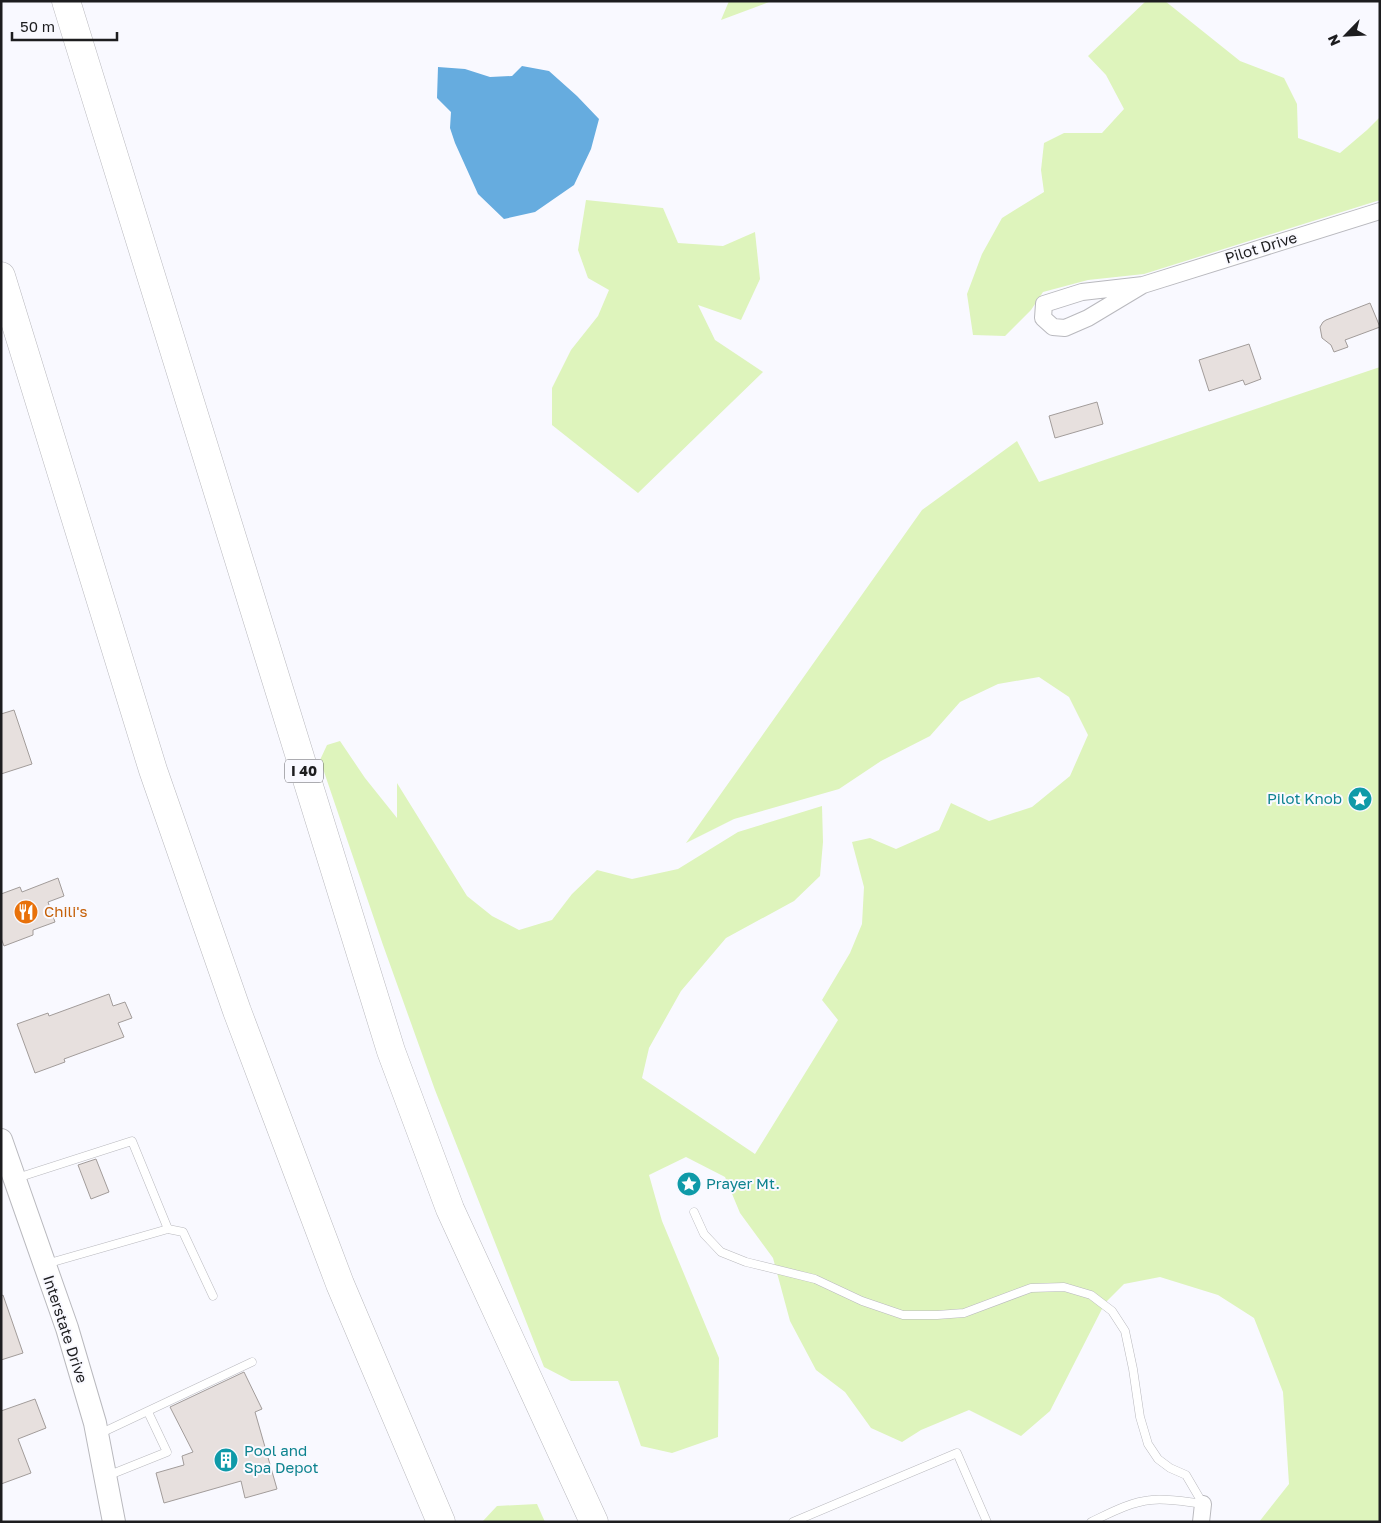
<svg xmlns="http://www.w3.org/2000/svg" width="1381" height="1523" viewBox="0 0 1381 1523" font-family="'Golos Text',sans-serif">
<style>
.green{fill:#def4bc}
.water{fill:#66acdf}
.building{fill:#e7e0de;stroke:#a29c9a}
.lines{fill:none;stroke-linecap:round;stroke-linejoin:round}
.lane-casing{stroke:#b9b9be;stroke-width:9}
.street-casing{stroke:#b9b9be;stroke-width:18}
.secondary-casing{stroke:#b9b9be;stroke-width:24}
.highway-casing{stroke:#b9b9be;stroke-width:29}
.lane{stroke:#fff;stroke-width:8}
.street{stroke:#fff;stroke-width:16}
.secondary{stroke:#fff;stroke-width:22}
.highway{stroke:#fff;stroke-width:28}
.labels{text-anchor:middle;stroke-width:4;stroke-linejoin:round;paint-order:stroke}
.shield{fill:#f9f9ff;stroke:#5f5f62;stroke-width:1}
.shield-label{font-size:14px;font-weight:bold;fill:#1d1d1f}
.street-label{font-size:15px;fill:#1d1d1f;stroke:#f9f9ff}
.culture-label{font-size:15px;fill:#0d838f;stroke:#f9f9ff;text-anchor:start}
.food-label{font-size:15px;fill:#c56008;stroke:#f9f9ff;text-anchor:start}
</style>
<rect width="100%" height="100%" fill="#f9f9ff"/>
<!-- green -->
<g class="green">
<polygon points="729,1 798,1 769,2 721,20"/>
<polygon points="1146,1 1165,1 1240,61 1284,78 1297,104 1298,138 1340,153 1367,130 1380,117 1380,200 1144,274 1088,280 1043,292 1031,310 1005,336 973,335 967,294 982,254 1002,218 1044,192 1041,170 1044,143 1064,133 1102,133 1124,109 1106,75 1088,56"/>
<polygon points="586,200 663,208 678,243 723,246 755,232 760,279 741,320 698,305 715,340 763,372 638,493 552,425 552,388 571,350 598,316 609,290 588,278 578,250"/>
<polygon points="1380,367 1380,1522 1259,1522 1289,1484 1283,1392 1254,1318 1218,1295 1160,1277 1124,1284 1105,1303 1050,1411 1021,1436 969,1410 921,1430 902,1442 871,1428 845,1392 816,1370 790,1321 773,1258 740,1213 725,1177 686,1157 649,1175 662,1221 719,1358 718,1437 672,1453 641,1446 618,1381 571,1381 544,1367 435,1090 383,945 320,760 327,745 340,741 365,778 397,818 397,783 467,896 492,916 519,930 552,920 572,894 597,870 632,879 678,869 738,832 822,806 823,842 820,876 794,901 726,938 681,991 649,1048 642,1078 755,1154 838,1020 822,1000 850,953 862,924 864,887 852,842 870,838 896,849 939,830 951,803 989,821 1032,807 1070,776 1088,735 1069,697 1039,677 998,684 960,702 930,736 881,761 839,789 734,819 686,843 922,510 1017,441 1039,482"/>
<polygon points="537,1504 545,1522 482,1522 497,1506"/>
</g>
<!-- water -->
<polygon class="water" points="522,66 549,71 577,96 599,119 591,149 574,185 535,212 504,219 478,194 455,143 450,128 451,112 437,98 438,67 465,69 490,77 512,76"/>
<!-- building -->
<g class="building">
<polygon points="1370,303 1380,327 1345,340 1348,347 1334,352 1331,345 1322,338 1320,327 1323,322 1326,320"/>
<polygon points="1249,344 1261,379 1245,385 1243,380 1209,391 1199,360"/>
<polygon points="1097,402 1103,424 1055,438 1049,416"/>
<polygon points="14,710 32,764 1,774 1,714"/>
<polygon points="58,878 64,896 48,902 55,922 33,930 33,935 4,946 1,938 1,894 20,887 22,892"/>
<polygon points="109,994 113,1006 125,1002 132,1018 118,1023 124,1037 64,1059 65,1062 35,1073 17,1024 48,1013 49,1016"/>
<polygon points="96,1159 109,1192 91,1199 78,1165"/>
<polygon points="3,1295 23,1353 1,1360 1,1296"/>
<polygon points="244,1372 262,1409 255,1412 277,1489 245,1498 241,1481 164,1503 156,1473 184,1465 182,1456 193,1452 170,1407"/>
<polygon points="35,1399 46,1428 18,1439 31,1473 1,1484 1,1411"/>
</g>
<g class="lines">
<defs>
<g id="lane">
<polyline points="17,1178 132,1141 168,1229"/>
<polyline points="694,1212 704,1234 721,1252 746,1262 815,1279 862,1301 903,1315 937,1315 964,1313 1031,1288 1064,1287 1091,1295 1112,1311 1125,1331 1133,1369 1140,1417 1148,1444 1158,1459 1170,1468 1186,1475 1203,1504"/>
<polyline points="46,1264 168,1229 183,1232 213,1296"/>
<polyline points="99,1434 252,1362"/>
<polyline points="107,1476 167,1452 148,1412"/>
<polyline points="793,1522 957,1453 987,1522"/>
<path d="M1091,1522C1110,1513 1130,1502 1151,1500C1168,1498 1186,1502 1203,1504"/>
</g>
<g id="street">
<polyline points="1143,285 1088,318 1065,328 1053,327 1043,318 1044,304 1082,292 1143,285 1380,211"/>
<polyline points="1201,1522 1203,1504"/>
</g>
<polyline id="secondary" points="1,1140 67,1328 95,1423 114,1522"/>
<g id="highway">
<polyline points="66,1 391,1051 450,1209 594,1522"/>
<polyline points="1,276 153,770 237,1011 340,1284 441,1522"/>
</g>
</defs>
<!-- lane casing -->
<use href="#lane" class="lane-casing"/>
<!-- street casing -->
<use href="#street" class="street-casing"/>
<!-- secondary casing -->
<use href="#secondary" class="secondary-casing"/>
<!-- highway casing -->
<use href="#highway" class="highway-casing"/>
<!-- lane -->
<use href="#lane" class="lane"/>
<!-- street -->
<use href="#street" class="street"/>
<!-- secondary -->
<use href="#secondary" class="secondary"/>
<!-- highway -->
<use href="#highway" class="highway"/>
</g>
<!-- icons -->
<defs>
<symbol id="sight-disc" viewBox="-11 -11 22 22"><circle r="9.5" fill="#0f9aa8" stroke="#f9f9ff"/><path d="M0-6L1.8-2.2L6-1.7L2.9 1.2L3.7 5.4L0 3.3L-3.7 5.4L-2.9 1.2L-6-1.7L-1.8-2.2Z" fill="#fff"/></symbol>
<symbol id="restaurant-disc" viewBox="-11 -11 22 22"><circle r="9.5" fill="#e8710a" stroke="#f9f9ff"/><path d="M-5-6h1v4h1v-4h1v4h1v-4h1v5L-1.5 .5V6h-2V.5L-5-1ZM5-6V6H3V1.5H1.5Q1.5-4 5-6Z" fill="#fff"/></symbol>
<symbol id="building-disc" viewBox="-11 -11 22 22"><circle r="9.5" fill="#0f9aa8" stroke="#f9f9ff"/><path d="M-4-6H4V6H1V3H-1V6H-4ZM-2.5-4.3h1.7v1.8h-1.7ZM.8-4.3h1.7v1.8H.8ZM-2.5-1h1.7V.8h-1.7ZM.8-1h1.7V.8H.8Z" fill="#fff"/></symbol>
</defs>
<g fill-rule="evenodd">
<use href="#sight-disc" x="1346" y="785" width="28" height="28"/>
<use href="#restaurant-disc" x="12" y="898" width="28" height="28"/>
<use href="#sight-disc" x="675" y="1170" width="28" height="28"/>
<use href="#building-disc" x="212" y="1446" width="28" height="28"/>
</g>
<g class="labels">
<!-- shield labels -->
<rect class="shield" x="285" y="759.5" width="38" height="23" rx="4"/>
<g class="shield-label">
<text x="304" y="776">I 40</text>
</g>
<!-- street labels -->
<g class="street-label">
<text transform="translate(1261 248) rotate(-17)" y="5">Pilot Drive</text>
<text transform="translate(65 1329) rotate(72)" y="5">Interstate Drive</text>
</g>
<!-- culture labels -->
<g class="culture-label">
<text x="1342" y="804" text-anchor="end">Pilot Knob</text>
<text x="706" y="1189">Prayer Mt.</text>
<text x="244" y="1456">Pool and<tspan x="244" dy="17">Spa Depot</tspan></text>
</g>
<!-- food labels -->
<g class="food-label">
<text x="44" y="917">Chili's</text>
</g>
</g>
<!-- border -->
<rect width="1381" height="1523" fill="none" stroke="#1d1d1f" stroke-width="5"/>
<!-- north arrow -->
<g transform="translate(1346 35) rotate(246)" stroke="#f9f9ff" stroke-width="4" paint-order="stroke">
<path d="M0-4L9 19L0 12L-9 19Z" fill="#1d1d1f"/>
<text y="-8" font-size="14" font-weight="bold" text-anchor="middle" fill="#1d1d1f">N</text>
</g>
<!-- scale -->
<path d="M12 32v8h105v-8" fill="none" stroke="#1d1d1f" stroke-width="2.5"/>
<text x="20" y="32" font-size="15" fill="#1d1d1f" stroke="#f9f9ff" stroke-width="4" paint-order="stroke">50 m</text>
</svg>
